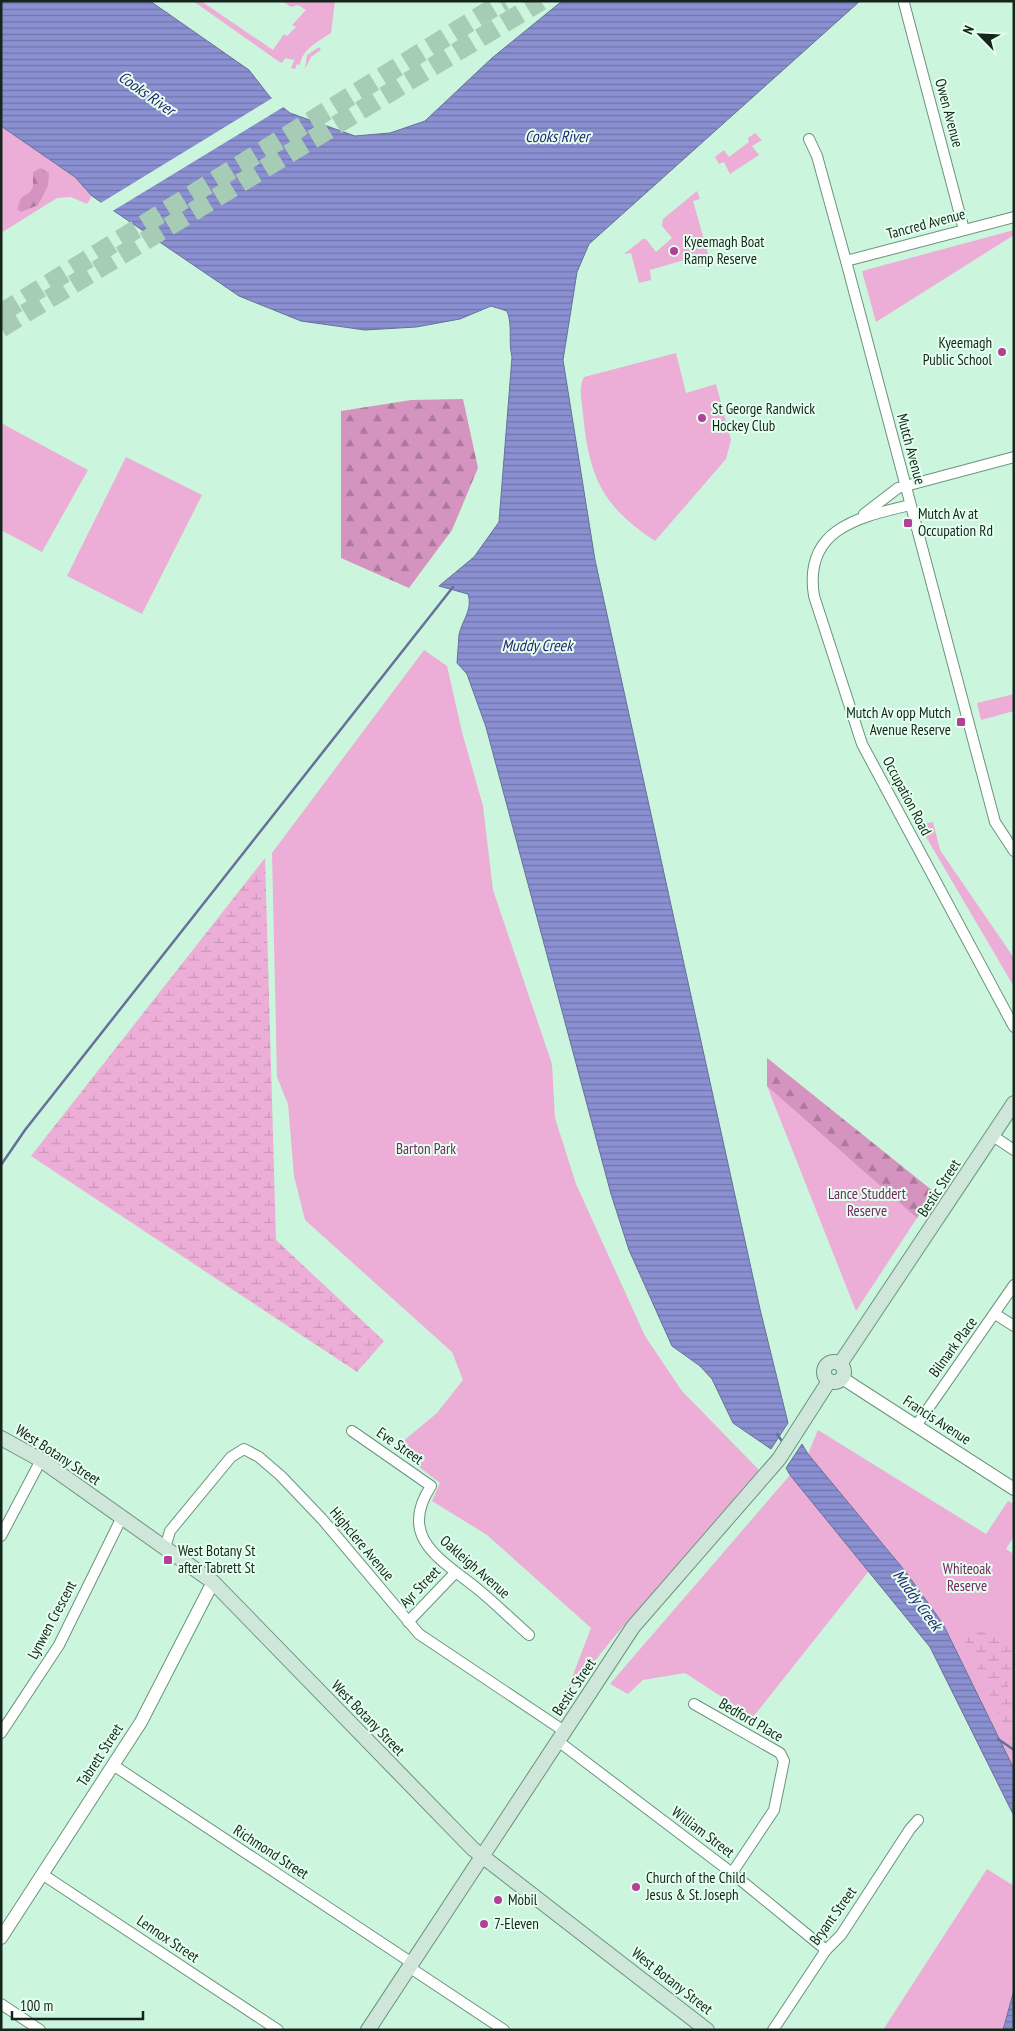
<svg xmlns="http://www.w3.org/2000/svg" width="1015" height="2031" viewBox="0 0 1015 2031" font-family="'PT Sans Narrow',sans-serif">
<style>
.green{fill:#ecaed7}
.forest{fill:url(#forest-firs)}
.wetland{fill:url(#wetland-marsh)}
.water{fill:url(#water-rules);stroke:#67709b}
.pier{fill:#cbf6dd}
.lines{fill:none;stroke-linecap:round;stroke-linejoin:round}
.stream{stroke:#67709b;stroke-width:2.5}
.motorway-tunnel{stroke:#a7ccb6;stroke-width:19;stroke-dasharray:19 9;stroke-linecap:butt}
.minor-casing{stroke:#6b937c;stroke-width:12}
.tertiary-casing{stroke:#6b937c;stroke-width:14}
.secondary-casing{stroke:#6b937c;stroke-width:16}
.minor{stroke:#fff;stroke-width:10}
.tertiary{stroke:#fff;stroke-width:12}
.secondary{stroke:#cfe7da;stroke-width:14}
.poi-dot{fill:#b43f96;stroke:#e5ffef;stroke-width:2}
.labels{text-anchor:middle;stroke-width:4;stroke-linejoin:round;paint-order:stroke}
.street-label{font-size:15px;fill:#15251c;stroke:#e5ffef}
.poi-label{font-size:15px;fill:#15251c;stroke:#e5ffef;text-anchor:start}
.park-label{font-size:15px;fill:#752961;stroke:#e5ffef}
.water-label{font-size:16px;font-style:italic;fill:#2b2773;stroke:#e5ffef}
</style>
<defs>
<pattern id="forest-firs" width="22" height="20" patternUnits="userSpaceOnUse" patternTransform="scale(1.25)"><rect width="22" height="20" fill="#d594c0"/><path d="M5 1l3.5 6h-7zM16 11l3.5 6h-7z" fill="#ac799b"/></pattern>
<pattern id="wetland-marsh" width="20" height="14" patternUnits="userSpaceOnUse" patternTransform="scale(1.25)"><rect width="20" height="14" fill="#ecaed7"/><path d="M1 5h8M5 5V1M11 12h8M15 12V8" fill="none" stroke="#ca96b8"/></pattern>
<pattern id="water-rules" width="6" height="5" patternUnits="userSpaceOnUse" patternTransform="scale(1.25)"><rect width="6" height="5" fill="#8a90d1"/><path d="M0 2.5h6" fill="none" stroke="#7075a9"/></pattern>
</defs>
<rect width="100%" height="100%" fill="#cbf6dd"/>
<!-- green -->
<g class="green">
<path d="M193,1H201L273,50L284,34L287,36L296,27L292,25L306,10L298,5L291,7L282,1H335L331,33C319,41 302,49 300,65L297,64L295,69L291,68L295,58L293,60L285,58L282,63L278,61Z"/>
<polygon points="319,47 321,50 311,57 305,69 307,55"/>
<polygon points="1,126 75,177 92,196 87,204 71,197 57,198 1,233"/>
<polygon points="755,133 762,140 752,146 759,155 730,174 724,162 719,164 715,157 724,150 729,157 749,142 748,138"/>
<polygon points="697,191 700,199 693,201 711,264 698,267 695,257 650,270 651,280 639,283 631,253 624,254 643,239 646,239 656,252 672,238 662,226 663,219"/>
<polygon points="1014,230 1014,235 876,322 862,271"/>
<path d="M676,353L686,393L716,384L731,440L726,459L655,541C602,506 589,477 583,414C582,402 578,388 584,377Z"/>
<polygon points="1,423 88,470 42,552 1,530"/>
<polygon points="126,457 202,495 142,614 67,576"/>
<polygon points="424,650 447,666 462,732 483,806 493,890 552,1064 555,1118 576,1184 645,1336 682,1391 759,1470 614,1637 563,1701 591,1628 487,1535 432,1501 440,1483 395,1448 437,1413 463,1380 452,1352 305,1220 294,1176 288,1104 277,1077 272,853"/>
<polygon points="1014,694 1014,711 981,720 977,703"/>
<polygon points="933,822 940,850 1014,958 1013,985 919,825"/>
<polygon points="767,1058 934,1192 856,1311 767,1086"/>
<polygon points="818,1430 986,1534 1008,1501 1014,1504 1014,1536 1006,1549 1014,1554 1014,1769 943,1624 905,1571 808,1454"/>
<polygon points="790,1475 869,1571 753,1717 685,1673 643,1680 628,1694 610,1684"/>
<polygon points="987,1869 1014,1886 1014,1990 1003,2030 883,2030"/>
</g>
<!-- forest -->
<g class="forest">
<polygon points="41,168 49,173 48,186 38,205 21,212 17,209 21,198 30,192 33,187 33,172"/>
<polygon points="463,399 478,468 452,530 409,588 341,558 341,411 411,400"/>
<polygon points="767,1058 934,1192 917,1218 767,1086"/>
</g>
<!-- wetland -->
<g class="wetland">
<polygon points="265,858 276,1240 384,1341 357,1372 31,1156"/>
<polygon points="965,1630 1002,1634 1012,1642 1014,1670 1007,1683 1014,1702 1014,1742 1010,1739 962,1636"/>
</g>
<!-- water -->
<g class="water">
<path d="M1,1H150L249,70L270,97L290,113L355,136L390,133L425,121L492,58L562,1H860L589,244L577,272L563,360L595,560L760,1309L788,1423L771,1449L733,1423L712,1379L700,1366L672,1346L629,1250L611,1194L486,727L467,674L457,663C458,654 458,644 459,635C462,620 473,610 468,594L439,586L474,557L499,522L512,357C508,341 513,326 507,311L491,306L460,319L416,327L365,330L301,321L239,296L92,196L75,177L1,126Z"/>
<polygon points="802,1444 808,1454 905,1571 943,1624 1014,1769 1014,1816 930,1647 790,1475 786,1468"/>
<polygon points="1014,1990 1014,2030 1003,2030"/>
</g>
<!-- pier -->
<polygon class="pier" points="274,97 285,106 111,212 99,204"/>
<g class="lines">
<!-- stream -->
<g class="stream">
<polyline points="1,1165 25,1130 453,587"/>
<polyline points="777,1434 784,1444"/>
<polyline points="998,1739 1014,1750"/>
</g>
<!-- motorway-tunnel -->
<g class="motorway-tunnel">
<polyline points="1,313 504,1"/>
<polyline points="1,328 541,1"/>
</g>
<defs>
<g id="minor">
<polyline points="904,3 964,230"/>
<polyline points="809,139 817,156 846,261 995,822 1014,851"/>
<polyline points="846,261 1014,217"/>
<path d="M910,505C860,517 803,528 814,596L862,744L1014,1027"/>
<polyline points="864,514 898,488 1014,457"/>
<polyline points="993,1136 1014,1150"/>
<polyline points="995,1314 1014,1326"/>
<polyline points="916,1426 1014,1285"/>
<path d="M352,1431L431,1486C396,1539 444,1561 480,1591C497,1605 513,1621 529,1635"/>
<polyline points="1,1536 41,1460"/>
<polyline points="165,1548 170,1531 231,1457 244,1449 259,1457 281,1476 322,1519 419,1634 564,1731"/>
<polyline points="408,1622 455,1573"/>
<polyline points="694,1704 780,1753 784,1761 774,1810 732,1873"/>
<polyline points="1,1733 59,1645 122,1517"/>
<polyline points="558,1741 732,1873 826,1950"/>
<polyline points="113,1765 412,1963"/>
<polyline points="42,1874 278,2030"/>
<polyline points="409,1967 504,2030"/>
<polyline points="1,2004 40,2030"/>
<polyline points="773,2030 826,1950 841,1935 910,1829 918,1820"/>
</g>
<g id="tertiary">
<polyline points="842,1378 1014,1489"/>
<polyline points="1,1938 141,1722 213,1582"/>
</g>
<g id="secondary">
<circle cx="834" cy="1372" r="10"/>
<polyline points="840,1364 1014,1103"/>
<polyline points="1,1438 41,1460 213,1582 473,1849 707,2030"/>
<polyline points="368,2030 633,1627 779,1459 829,1381"/>
</g>
</defs>
<!-- minor casing -->
<use href="#minor" class="minor-casing"/>
<!-- tertiary casing -->
<use href="#tertiary" class="tertiary-casing"/>
<!-- secondary casing -->
<use href="#secondary" class="secondary-casing"/>
<!-- minor -->
<use href="#minor" class="minor"/>
<!-- tertiary -->
<use href="#tertiary" class="tertiary"/>
<!-- secondary -->
<use href="#secondary" class="secondary"/>
</g>
<!-- markers -->
<g class="poi-dot">
<circle cx="674" cy="251" r="5"/>
<circle cx="1002" cy="352" r="5"/>
<circle cx="702" cy="418" r="5"/>
<rect x="903" y="518" width="10" height="10" rx="2.5"/>
<rect x="956" y="717" width="10" height="10" rx="2.5"/>
<rect x="163" y="1555" width="10" height="10" rx="2.5"/>
<circle cx="636" cy="1887" r="5"/>
<circle cx="498" cy="1900" r="5"/>
<circle cx="484" cy="1924" r="5"/>
</g>
<g class="labels">
<!-- street labels -->
<g class="street-label">
<text transform="translate(949 113) rotate(75)" y="5">Owen Avenue</text>
<text transform="translate(926 224) rotate(-15)" y="5">Tancred Avenue</text>
<text transform="translate(911 449) rotate(75)" y="5">Mutch Avenue</text>
<text transform="translate(907 796) rotate(62)" y="5">Occupation Road</text>
<text transform="translate(939 1188) rotate(-57)" y="5">Bestic Street</text>
<text transform="translate(953 1347) rotate(-54)" y="5">Bilmark Place</text>
<text transform="translate(937 1420) rotate(33)" y="5">Francis Avenue</text>
<text transform="translate(400 1446) rotate(35)" y="5">Eve Street</text>
<text transform="translate(58 1455) rotate(33)" y="5">West Botany Street</text>
<text transform="translate(362 1544) rotate(50)" y="5">Highclere Avenue</text>
<text transform="translate(475 1567) rotate(41)" y="5">Oakleigh Avenue</text>
<text transform="translate(420 1587) rotate(-46)" y="5">Ayr Street</text>
<text transform="translate(52 1620) rotate(-62)" y="5">Lynwen Crescent</text>
<text transform="translate(574 1687) rotate(-56)" y="5">Bestic Street</text>
<text transform="translate(368 1718) rotate(46)" y="5">West Botany Street</text>
<text transform="translate(751 1720) rotate(30)" y="5">Bedford Place</text>
<text transform="translate(100 1755) rotate(-57)" y="5">Tabrett Street</text>
<text transform="translate(703 1832) rotate(37)" y="5">William Street</text>
<text transform="translate(271 1852) rotate(33)" y="5">Richmond Street</text>
<text transform="translate(833 1916) rotate(-54)" y="5">Bryant Street</text>
<text transform="translate(168 1939) rotate(34)" y="5">Lennox Street</text>
<text transform="translate(672 1981) rotate(38)" y="5">West Botany Street</text>
</g>
<!-- poi labels -->
<g class="poi-label">
<text x="684" y="247">Kyeemagh Boat<tspan x="684" dy="17">Ramp Reserve</tspan></text>
<text x="992" y="348" text-anchor="end">Kyeemagh<tspan x="992" dy="17">Public School</tspan></text>
<text x="712" y="414">St George Randwick<tspan x="712" dy="17">Hockey Club</tspan></text>
<text x="918" y="519">Mutch Av at<tspan x="918" dy="17">Occupation Rd</tspan></text>
<text x="951" y="718" text-anchor="end">Mutch Av opp Mutch<tspan x="951" dy="17">Avenue Reserve</tspan></text>
<text x="178" y="1556">West Botany St<tspan x="178" dy="17">after Tabrett St</tspan></text>
<text x="646" y="1883">Church of the Child<tspan x="646" dy="17">Jesus &amp; St. Joseph</tspan></text>
<text x="508" y="1905">Mobil</text>
<text x="494" y="1929">7-Eleven</text>
</g>
<!-- park labels -->
<g class="park-label">
<text x="426" y="1154">Barton Park</text>
<text x="867" y="1199">Lance Studdert<tspan x="867" dy="17">Reserve</tspan></text>
<text x="967" y="1574">Whiteoak<tspan x="967" dy="17">Reserve</tspan></text>
</g>
<!-- water labels -->
<g class="water-label">
<text transform="translate(147 93) rotate(35)" y="6">Cooks River</text>
<text x="557" y="142">Cooks River</text>
<text x="537" y="651">Muddy Creek</text>
<text transform="translate(918 1600) rotate(54)" y="6">Muddy Creek</text>
</g>
</g>
<!-- border -->
<rect width="1015" height="2031" fill="none" stroke="#15251c" stroke-width="5"/>
<!-- north arrow -->
<g transform="translate(980 35) rotate(294)" stroke="#e5ffef" stroke-width="4" paint-order="stroke">
<path d="M0-4L9 19L0 12L-9 19Z" fill="#15251c"/>
<text y="-8" font-size="14" font-weight="bold" text-anchor="middle" fill="#15251c">N</text>
</g>
<!-- scale -->
<path d="M12 2011v8h131v-8" fill="none" stroke="#15251c" stroke-width="2.5"/>
<text x="20" y="2011" font-size="15" fill="#15251c" stroke="#e5ffef" stroke-width="4" paint-order="stroke">100 m</text>
</svg>
